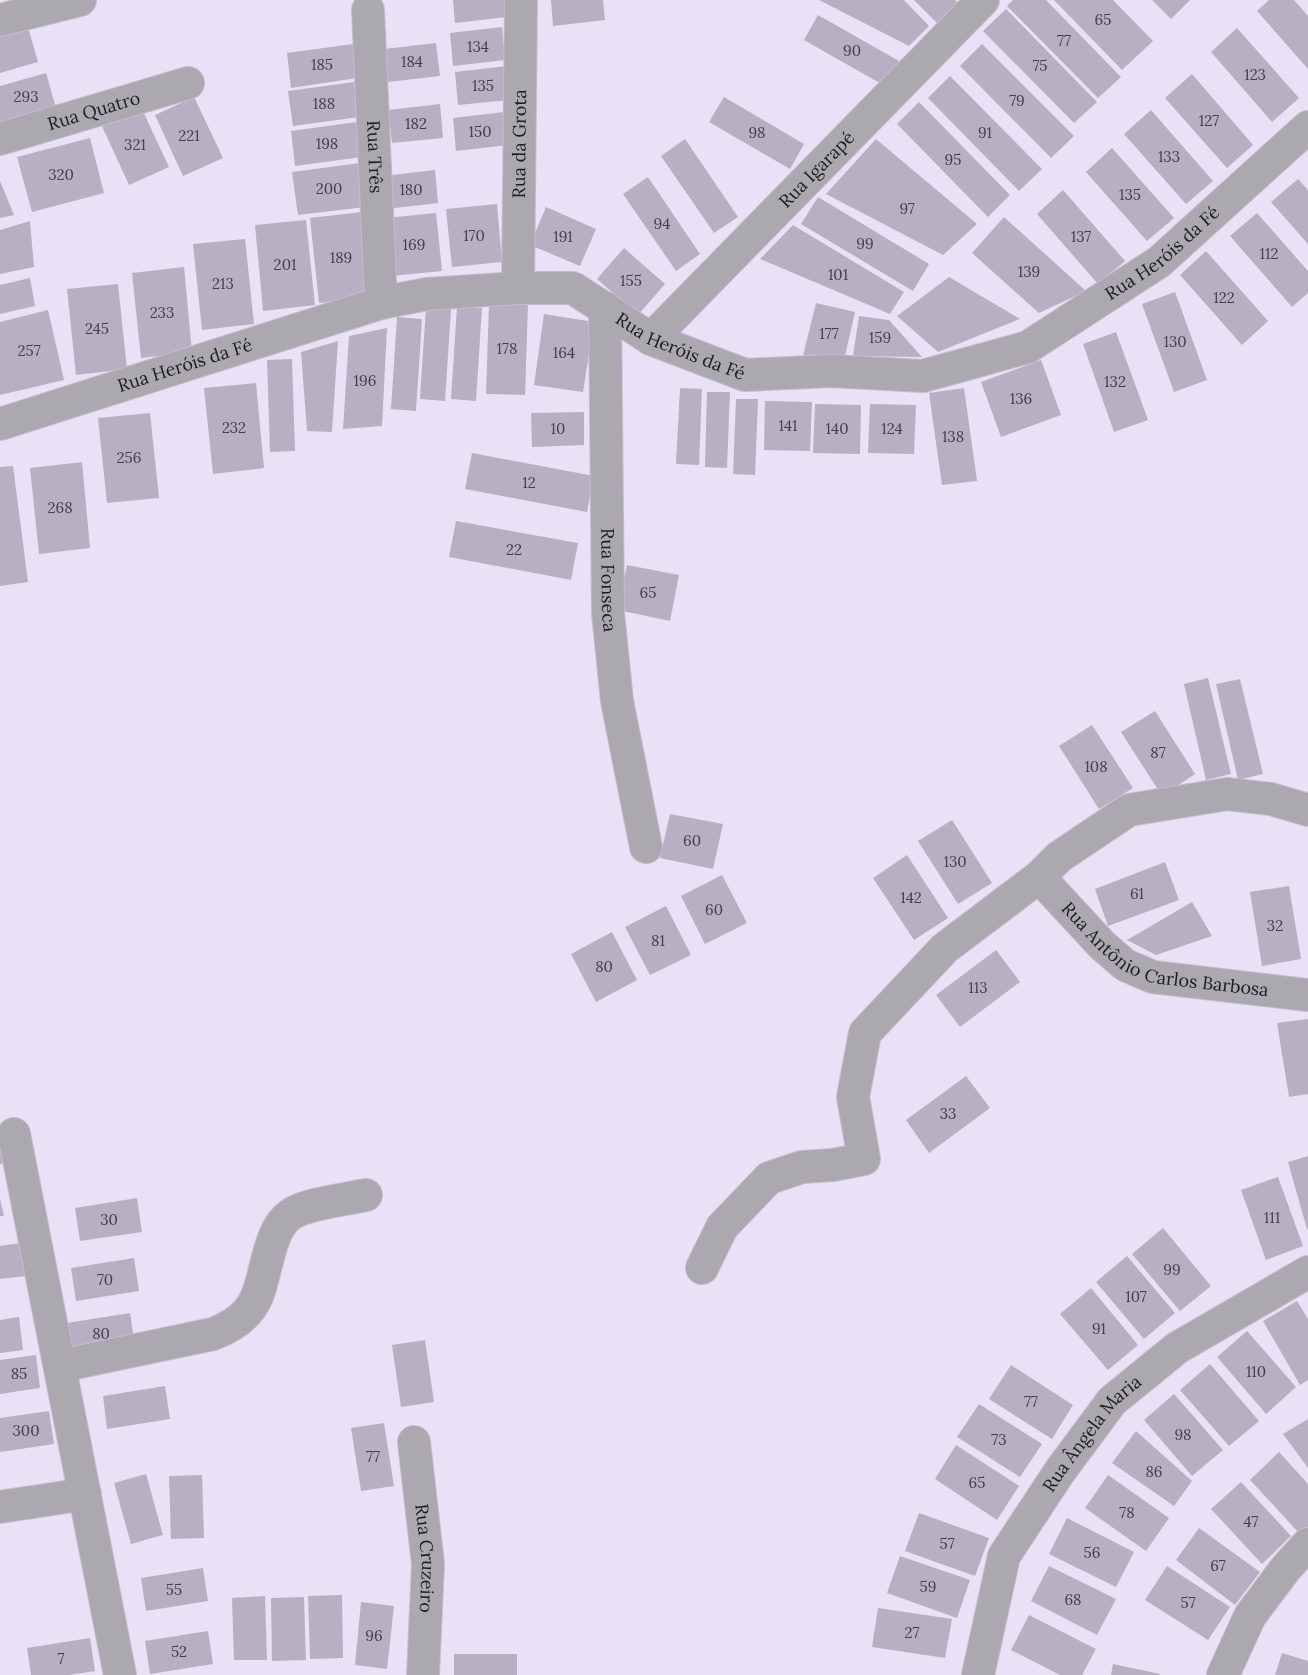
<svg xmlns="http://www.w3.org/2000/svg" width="1308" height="1675" viewBox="0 0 1308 1675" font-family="Lora,serif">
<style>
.building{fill:#b7b0c2}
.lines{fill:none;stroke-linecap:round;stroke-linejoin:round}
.street-casing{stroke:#c4bdcf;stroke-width:34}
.street{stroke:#aba8b0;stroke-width:32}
.labels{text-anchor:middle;stroke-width:4.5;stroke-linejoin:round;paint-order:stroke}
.number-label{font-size:15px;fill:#44404a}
.street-label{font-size:18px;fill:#1e1b22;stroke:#fff}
</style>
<rect width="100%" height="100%" fill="#e9e1f5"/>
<!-- building -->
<g class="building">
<polygon points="453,0 505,0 507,17 455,23"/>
<polygon points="551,0 603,0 605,20 553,26"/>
<polygon points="819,0 904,0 929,26 909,46"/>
<polygon points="914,0 955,0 960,5 939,25"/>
<polygon points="1013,0 1046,0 1121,77 1098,98 1007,6"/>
<polygon points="1054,0 1113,0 1153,41 1122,70"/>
<polygon points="1152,0 1190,0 1171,19"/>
<polygon points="1269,0 1294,0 1308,16 1308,69 1257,11"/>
<polygon points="1006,9 1097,102 1074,123 983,31"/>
<polygon points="818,15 899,61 885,86 804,40"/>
<polygon points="28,27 38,62 0,73 0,35"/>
<polygon points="502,27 505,60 453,66 450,33"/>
<polygon points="1237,28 1299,98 1272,122 1211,52"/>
<polygon points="436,43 440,76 388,82 384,49"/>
<polygon points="353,44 357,78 291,88 287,53"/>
<polygon points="982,44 1074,136 1051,158 960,66"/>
<polygon points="507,66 511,100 458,105 455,72"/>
<polygon points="46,73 56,108 0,124 0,86"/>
<polygon points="1192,74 1253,145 1227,168 1165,98"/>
<polygon points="950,76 1042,169 1019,191 928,98"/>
<polygon points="354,82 359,117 293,126 288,91"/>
<polygon points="194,97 223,158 183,176 155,115"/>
<polygon points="724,97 804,144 790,169 709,122"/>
<polygon points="919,102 1010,195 988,217 897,124"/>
<polygon points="440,104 443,138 392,143 388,110"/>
<polygon points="140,105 169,167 129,185 101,124"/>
<polygon points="1151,110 1213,181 1186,204 1124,134"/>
<polygon points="504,112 508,145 456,151 453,118"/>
<polygon points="357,122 362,157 295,166 291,131"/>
<polygon points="90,138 104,193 32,212 17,157"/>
<polygon points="685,139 738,217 714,233 661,156"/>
<polygon points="876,139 977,224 943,255 826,194"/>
<polygon points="1112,148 1174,218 1147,241 1086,172"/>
<polygon points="360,163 365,207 298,215 292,172"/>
<polygon points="435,170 438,203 387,209 383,176"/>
<polygon points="648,177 700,254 676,271 623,194"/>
<polygon points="1298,179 1308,190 1308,244 1271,202"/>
<polygon points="0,181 14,215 0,218"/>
<polygon points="1063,190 1125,261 1098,284 1037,214"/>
<polygon points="818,197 929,264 913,291 801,224"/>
<polygon points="497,204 502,262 452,267 446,209"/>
<polygon points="546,207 596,229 580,266 530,245"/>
<polygon points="362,212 371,297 319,303 310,218"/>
<polygon points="436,213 442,271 391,276 386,218"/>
<polygon points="1257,213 1308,271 1308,293 1292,307 1230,236"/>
<polygon points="1004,217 1086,291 1039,313 972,253"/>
<polygon points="306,220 315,305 263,311 255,225"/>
<polygon points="30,221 34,267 0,274 0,230"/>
<polygon points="793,225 904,292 890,314 760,259"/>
<polygon points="245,239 254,324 202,330 193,244"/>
<polygon points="624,248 665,284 638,315 597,279"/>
<polygon points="1206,251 1268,321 1242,345 1180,275"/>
<polygon points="184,267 192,352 141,358 132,273"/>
<polygon points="949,277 1020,319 938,352 897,316"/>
<polygon points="30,278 35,306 0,314 0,285"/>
<polygon points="118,284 127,369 76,375 67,289"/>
<polygon points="1175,292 1207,380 1174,392 1142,304"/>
<polygon points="489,303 528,304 525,395 486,394"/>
<polygon points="816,303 855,312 843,365 803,356"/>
<polygon points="426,307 451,309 445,401 420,399"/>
<polygon points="457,307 482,308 476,401 451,399"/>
<polygon points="48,310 64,380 0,395 0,322"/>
<polygon points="544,314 594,322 583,392 534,385"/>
<polygon points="859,316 889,320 922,357 853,356"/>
<polygon points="397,317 422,319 416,411 391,409"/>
<polygon points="387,328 382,426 343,429 349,336"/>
<polygon points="1116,332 1148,420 1114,432 1083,344"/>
<polygon points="338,341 332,432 307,431 301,352"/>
<polygon points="292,359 295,451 270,452 267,360"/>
<polygon points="1041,360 1061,415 1001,437 981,382"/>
<polygon points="256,383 264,468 213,474 204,388"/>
<polygon points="680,388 702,389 699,465 676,464"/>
<polygon points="964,388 977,481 942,485 929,393"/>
<polygon points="707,392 730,392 727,468 705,467"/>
<polygon points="736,399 758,399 755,475 733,474"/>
<polygon points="765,401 812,402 810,451 764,450"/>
<polygon points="815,404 861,405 860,454 813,453"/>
<polygon points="870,404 916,405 914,454 868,453"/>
<polygon points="584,412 584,445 532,447 531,413"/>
<polygon points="150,413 159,498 107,503 98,418"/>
<polygon points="472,453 594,476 587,512 465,489"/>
<polygon points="82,462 90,548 39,554 30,468"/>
<polygon points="13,466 28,582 0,586 0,467"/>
<polygon points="456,521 578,543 571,580 449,557"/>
<polygon points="627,565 679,575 670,621 618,610"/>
<polygon points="1208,678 1231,774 1206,780 1184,684"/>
<polygon points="1240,679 1263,774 1238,780 1216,684"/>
<polygon points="1155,711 1195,774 1162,796 1121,732"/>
<polygon points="1092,725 1133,788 1099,809 1059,746"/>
<polygon points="670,814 723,824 713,869 660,858"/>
<polygon points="952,820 992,883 958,904 918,841"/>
<polygon points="907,855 948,918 914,940 873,878"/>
<polygon points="1165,862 1179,900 1108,926 1095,889"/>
<polygon points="722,875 747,923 705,944 681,896"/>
<polygon points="1289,886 1301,959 1262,966 1250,892"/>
<polygon points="1192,902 1212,936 1156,955 1127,940"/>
<polygon points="666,906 691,955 650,975 625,927"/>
<polygon points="612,932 637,980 596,1002 571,954"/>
<polygon points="996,950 1020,982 960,1027 936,995"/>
<polygon points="1308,1019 1308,1094 1289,1097 1277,1023"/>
<polygon points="966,1076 990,1108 929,1153 906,1120"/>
<polygon points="0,1128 6,1163 0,1164"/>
<polygon points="1308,1156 1308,1229 1307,1229 1288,1162"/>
<polygon points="1278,1177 1303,1246 1266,1260 1241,1190"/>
<polygon points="137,1198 142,1232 80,1241 75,1208"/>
<polygon points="0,1199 4,1216 0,1216"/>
<polygon points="1163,1228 1211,1286 1180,1311 1132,1254"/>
<polygon points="21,1243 26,1276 0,1279 0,1246"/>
<polygon points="1127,1256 1175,1313 1144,1339 1096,1282"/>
<polygon points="134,1258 139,1291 76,1301 71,1268"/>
<polygon points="1091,1288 1138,1345 1108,1370 1060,1314"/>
<polygon points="1297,1301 1308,1319 1308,1380 1300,1385 1263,1321"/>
<polygon points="130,1313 135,1346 72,1356 67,1323"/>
<polygon points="19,1317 23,1350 0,1353 0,1320"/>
<polygon points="1247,1331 1296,1387 1266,1414 1217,1357"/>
<polygon points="425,1340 434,1402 401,1407 392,1345"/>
<polygon points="36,1355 40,1388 0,1394 0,1360"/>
<polygon points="1210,1364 1259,1421 1229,1446 1180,1390"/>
<polygon points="1011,1365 1073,1405 1052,1439 989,1399"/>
<polygon points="165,1386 170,1419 107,1429 103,1396"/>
<polygon points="1174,1394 1223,1450 1192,1476 1144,1420"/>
<polygon points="979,1404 1042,1444 1020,1477 957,1437"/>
<polygon points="49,1411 54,1444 0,1452 0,1418"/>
<polygon points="1308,1419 1308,1468 1283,1434"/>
<polygon points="384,1423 394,1486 361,1491 351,1428"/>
<polygon points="1136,1431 1192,1481 1174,1506 1112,1463"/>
<polygon points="956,1445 1019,1486 997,1520 935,1479"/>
<polygon points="1279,1452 1308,1484 1308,1527 1300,1534 1250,1480"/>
<polygon points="146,1474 163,1535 131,1544 114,1483"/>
<polygon points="202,1475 204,1538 171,1539 169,1476"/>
<polygon points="1108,1475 1169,1518 1146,1551 1085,1508"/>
<polygon points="1241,1482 1291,1536 1262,1564 1211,1509"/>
<polygon points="919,1513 989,1538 975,1576 905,1551"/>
<polygon points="1067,1518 1134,1552 1116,1587 1049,1554"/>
<polygon points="1199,1528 1260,1572 1235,1605 1176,1560"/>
<polygon points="900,1556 970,1580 957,1618 887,1593"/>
<polygon points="1049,1566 1116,1599 1097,1635 1031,1601"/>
<polygon points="1167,1566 1230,1607 1208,1640 1145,1600"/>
<polygon points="203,1568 208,1601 146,1611 141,1578"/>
<polygon points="342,1595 343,1658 310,1659 308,1596"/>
<polygon points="265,1596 267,1660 234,1660 232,1598"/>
<polygon points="304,1597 306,1660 272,1661 271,1598"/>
<polygon points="361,1602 394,1606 387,1669 355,1665"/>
<polygon points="878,1608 952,1619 945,1658 872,1647"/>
<polygon points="1029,1615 1096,1649 1082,1675 1060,1675 1011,1650"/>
<polygon points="208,1631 213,1664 150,1674 145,1641"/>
<polygon points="90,1638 95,1671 69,1675 31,1675 27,1648"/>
<polygon points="1282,1653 1308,1661 1308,1675 1275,1675"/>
<rect x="454" y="1654" width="63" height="21"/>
<polygon points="1113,1664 1160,1674 1159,1675 1111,1675"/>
</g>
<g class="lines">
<defs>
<g id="street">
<path id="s1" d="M368,10L381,303"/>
<polyline points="0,20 80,0"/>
<path id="s2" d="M0,139L188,83"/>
<path id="s3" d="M518,288L521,0"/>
<path id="s4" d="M605,308L608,613L617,701L646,847"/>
<path id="s5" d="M651,339L983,0"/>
<path id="s6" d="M0,424L381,303L427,294L518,288H573L651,339L745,375L831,371L923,376L1028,347L1159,262L1308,127"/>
<path id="s7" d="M1039,877L1102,945L1125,965L1153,977L1308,995"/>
<polyline points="14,1134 120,1675"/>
<polyline points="702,1268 722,1227 769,1178 802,1167 833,1165 864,1159 853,1097 865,1033 945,948 1039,877 1059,857 1129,810 1227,794 1271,799 1308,810"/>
<path d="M60,1366L213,1334C267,1313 257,1284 274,1238C277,1230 283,1220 290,1215C304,1204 347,1199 366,1195"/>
<path id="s8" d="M414,1442L428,1564L423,1675"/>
<polyline points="0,1507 85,1494"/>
<path id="s9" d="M978,1675L1004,1556L1060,1471L1112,1401L1177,1348L1308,1272"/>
<polyline points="1223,1675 1250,1616 1286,1568 1308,1544"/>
</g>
</defs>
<!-- street casing -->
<use href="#street" class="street-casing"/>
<!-- street -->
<use href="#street" class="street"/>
</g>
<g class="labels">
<!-- number labels -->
<g class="number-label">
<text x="1103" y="25">65</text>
<text x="1064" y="46">77</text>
<text x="478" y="52">134</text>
<text x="852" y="56">90</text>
<text x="412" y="67">184</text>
<text x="322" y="70">185</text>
<text x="1040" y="71">75</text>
<text x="1255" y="80">123</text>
<text x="483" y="91">135</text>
<text x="26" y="102">293</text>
<text x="1017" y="106">79</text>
<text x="324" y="109">188</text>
<text x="1209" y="126">127</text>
<text x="416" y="129">182</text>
<text x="480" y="137">150</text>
<text x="757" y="138">98</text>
<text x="985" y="138">91</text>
<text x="189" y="141">221</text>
<text x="327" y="149">198</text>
<text x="135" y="150">321</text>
<text x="1169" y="162">133</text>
<text x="953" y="165">95</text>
<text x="61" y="180">320</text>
<text x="329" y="194">200</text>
<text x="411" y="195">180</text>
<text x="1130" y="200">135</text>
<text x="907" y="214">97</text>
<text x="662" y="229">94</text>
<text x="474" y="241">170</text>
<text x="563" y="242">191</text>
<text x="1081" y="242">137</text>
<text x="865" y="249">99</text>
<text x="414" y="250">169</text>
<text x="1269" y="259">112</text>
<text x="341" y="263">189</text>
<text x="285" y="270">201</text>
<text x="1029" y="277">139</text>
<text x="838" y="280">101</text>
<text x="631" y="286">155</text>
<text x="223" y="289">213</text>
<text x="1224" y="303">122</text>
<text x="162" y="318">233</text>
<text x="97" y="334">245</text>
<text x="829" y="339">177</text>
<text x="880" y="343">159</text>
<text x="1175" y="347">130</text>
<text x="507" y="354">178</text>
<text x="29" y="356">257</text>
<text x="564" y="358">164</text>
<text x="365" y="386">196</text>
<text x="1115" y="387">132</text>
<text x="1021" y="404">136</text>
<text x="788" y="431">141</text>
<text x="234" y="433">232</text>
<text x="558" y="434">10</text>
<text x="837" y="434">140</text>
<text x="892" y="434">124</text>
<text x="953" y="442">138</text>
<text x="129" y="463">256</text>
<text x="529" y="488">12</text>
<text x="60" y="513">268</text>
<text x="514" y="555">22</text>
<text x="648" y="598">65</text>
<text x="1158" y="758">87</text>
<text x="1096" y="772">108</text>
<text x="692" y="846">60</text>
<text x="955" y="867">130</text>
<text x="1137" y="899">61</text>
<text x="911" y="903">142</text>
<text x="714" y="915">60</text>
<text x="1275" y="931">32</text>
<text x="658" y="946">81</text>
<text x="604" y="972">80</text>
<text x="978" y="993">113</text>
<text x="948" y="1119">33</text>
<text x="1272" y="1223">111</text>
<text x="109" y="1225">30</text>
<text x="1172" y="1275">99</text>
<text x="105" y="1285">70</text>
<text x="1136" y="1302">107</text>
<text x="1099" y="1334">91</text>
<text x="101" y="1339">80</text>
<text x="1256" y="1377">110</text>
<text x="19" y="1379">85</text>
<text x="1031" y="1407">77</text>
<text x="26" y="1436">300</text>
<text x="1183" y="1440">98</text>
<text x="999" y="1445">73</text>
<text x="373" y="1462">77</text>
<text x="1154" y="1477">86</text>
<text x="977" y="1488">65</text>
<text x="1127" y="1518">78</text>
<text x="1251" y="1527">47</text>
<text x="947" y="1549">57</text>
<text x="1092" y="1558">56</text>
<text x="1218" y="1571">67</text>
<text x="928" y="1592">59</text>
<text x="174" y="1595">55</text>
<text x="1073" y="1605">68</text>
<text x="1188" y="1608">57</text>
<text x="912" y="1638">27</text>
<text x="374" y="1641">96</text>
<text x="179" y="1657">52</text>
<text x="61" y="1664">7</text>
</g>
<!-- street labels -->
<g class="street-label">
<text dy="6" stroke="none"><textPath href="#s2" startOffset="98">Rua Quatro</textPath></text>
<text dy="6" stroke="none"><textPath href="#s3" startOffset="144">Rua da Grota</textPath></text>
<text dy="6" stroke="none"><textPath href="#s1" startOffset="147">Rua Três</textPath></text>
<text dy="6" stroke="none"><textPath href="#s5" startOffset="237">Rua Igarapé</textPath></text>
<text dy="6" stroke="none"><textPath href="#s6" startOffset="1238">Rua Heróis da Fé</textPath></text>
<text dy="6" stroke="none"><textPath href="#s6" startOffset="716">Rua Heróis da Fé</textPath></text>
<text dy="6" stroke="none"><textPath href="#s6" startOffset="194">Rua Heróis da Fé</textPath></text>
<text dy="6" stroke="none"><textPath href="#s4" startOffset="272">Rua Fonseca</textPath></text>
<text dy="6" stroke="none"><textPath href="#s7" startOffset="154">Rua Antônio Carlos Barbosa</textPath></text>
<text dy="6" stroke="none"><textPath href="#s9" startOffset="273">Rua Ângela Maria</textPath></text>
<text dy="6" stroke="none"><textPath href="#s8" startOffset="117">Rua Cruzeiro</textPath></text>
</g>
</g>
</svg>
